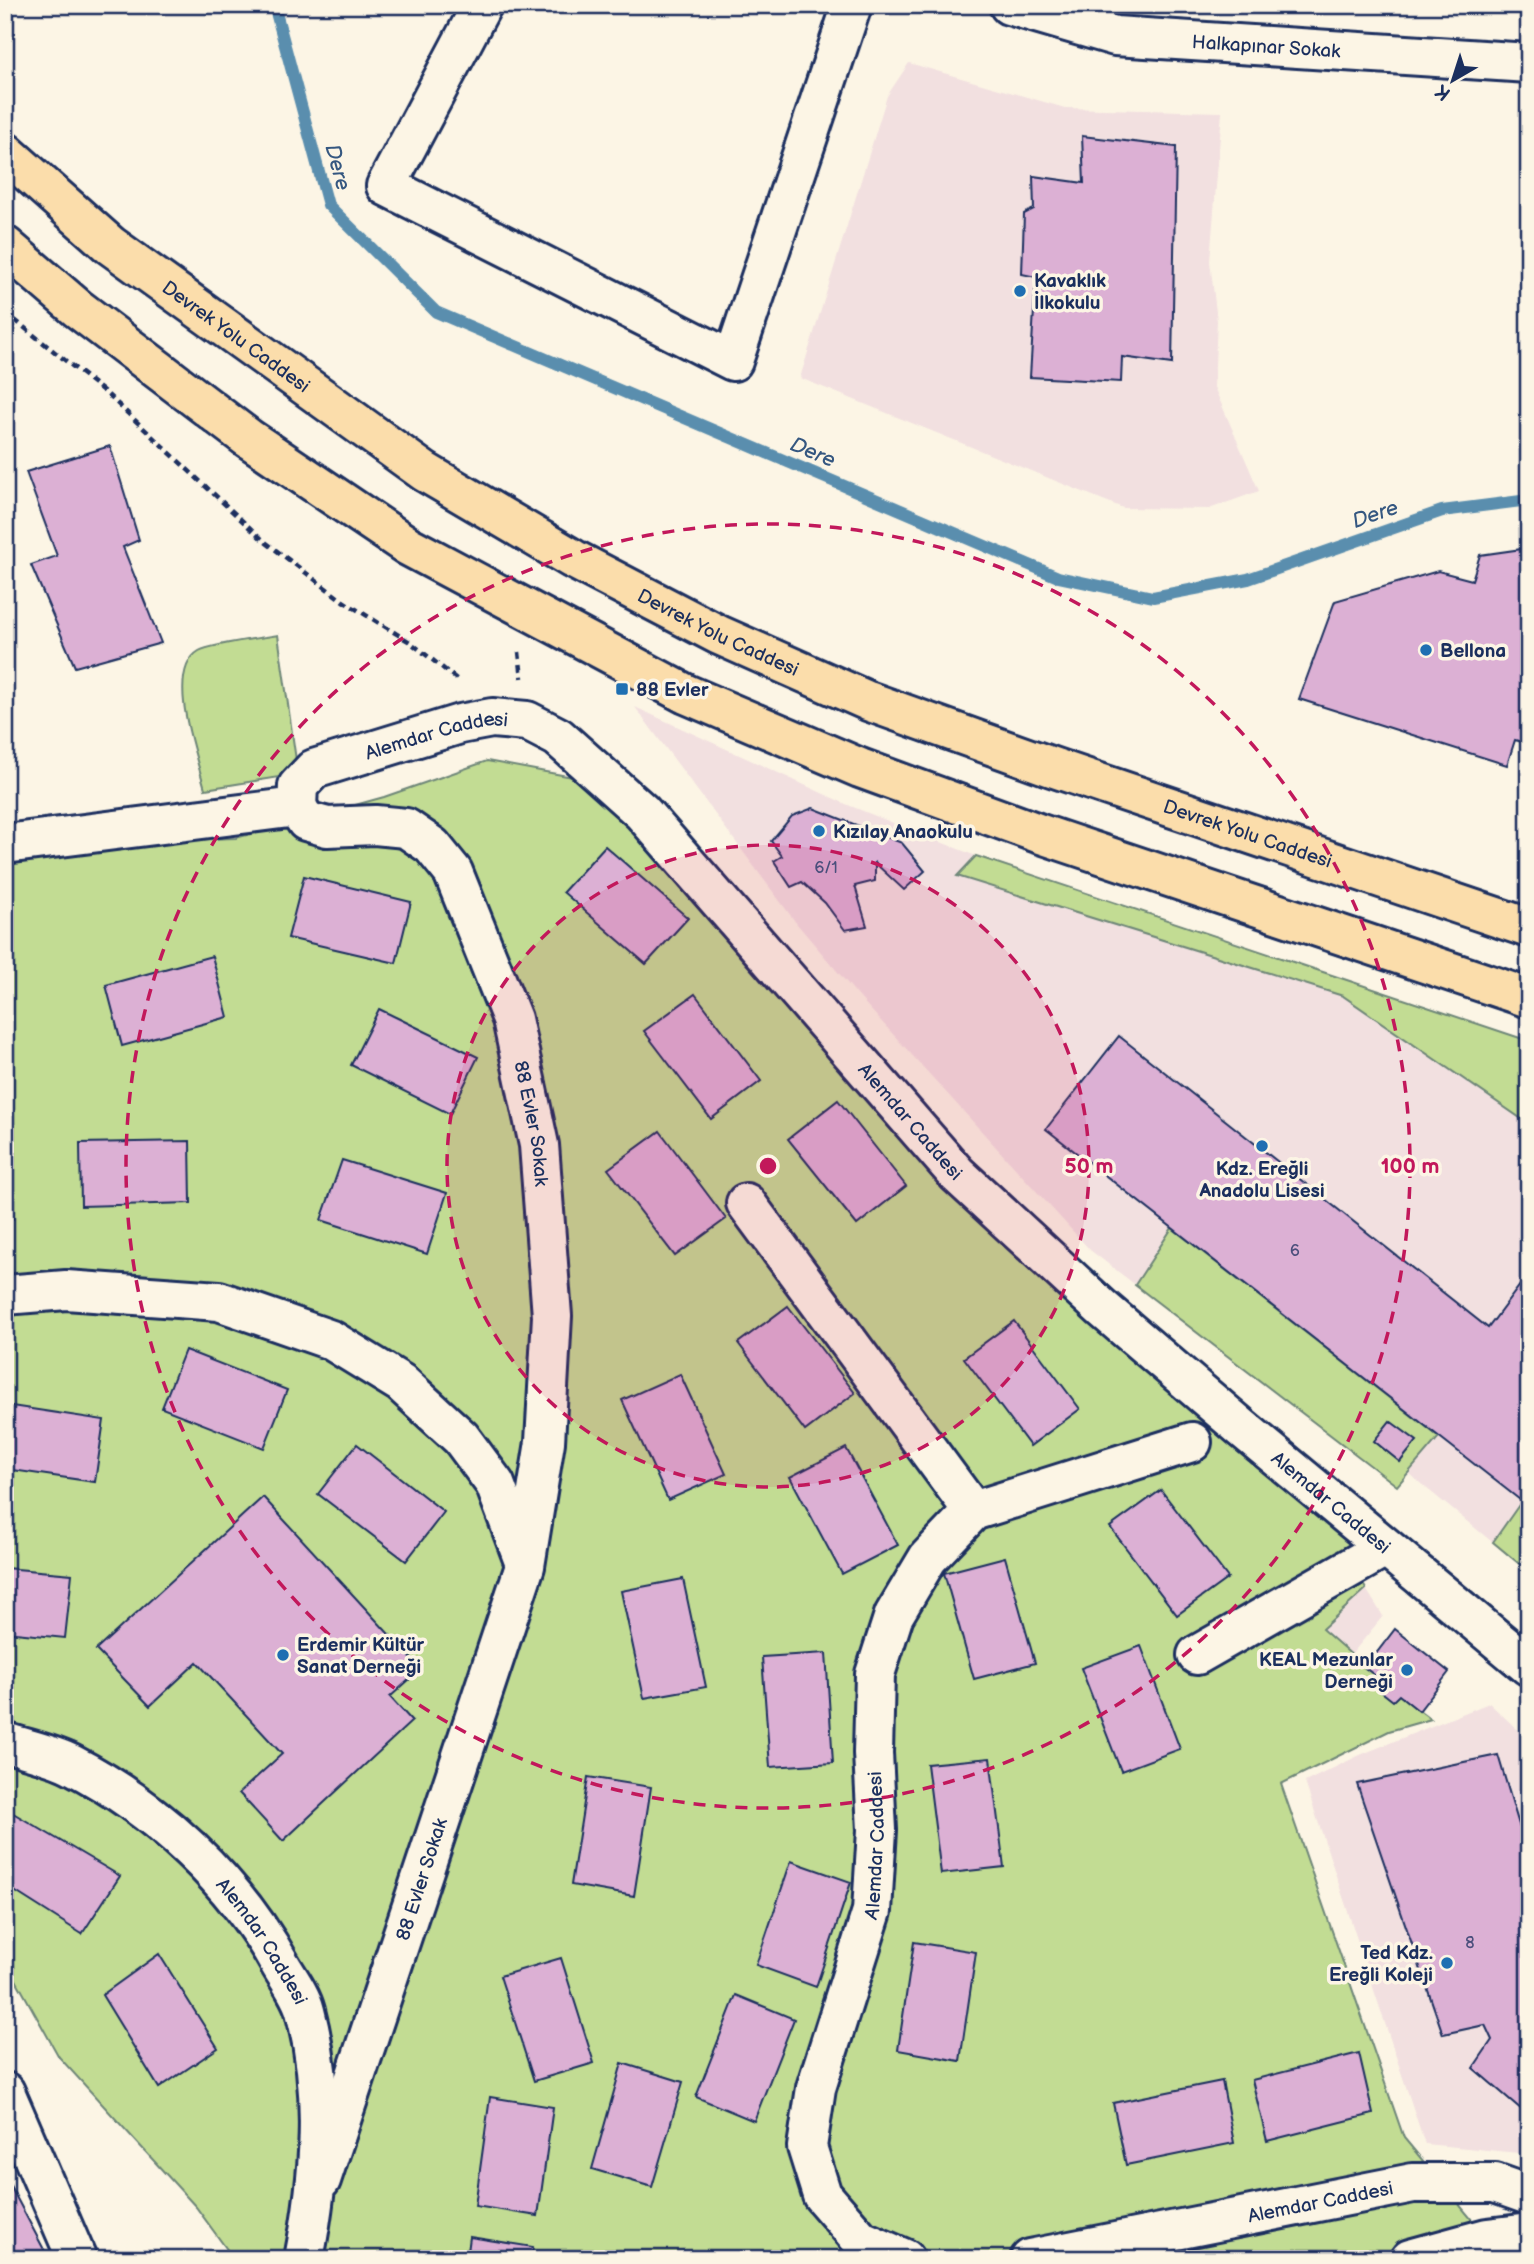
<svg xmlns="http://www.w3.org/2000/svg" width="1534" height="2264" viewBox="0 0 1534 2264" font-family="'Balsamiq Sans',sans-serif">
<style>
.built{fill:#f2e0e0}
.green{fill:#c2dc93;stroke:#6e8678;stroke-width:2}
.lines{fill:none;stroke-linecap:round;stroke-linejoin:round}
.stream{stroke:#5a8eae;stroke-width:12}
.building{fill:#dcb0d4;stroke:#1b2f5e;stroke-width:2}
.street-casing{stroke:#1b2f5e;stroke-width:44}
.secondary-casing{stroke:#1b2f5e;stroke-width:44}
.highway-casing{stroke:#1b2f5e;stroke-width:44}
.path{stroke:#1b2f5e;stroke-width:4.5;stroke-dasharray:7 5;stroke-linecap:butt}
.street{stroke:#fcf5e5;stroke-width:38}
.secondary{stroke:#fcf5e5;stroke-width:38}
.highway{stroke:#fbddab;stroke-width:38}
.ring{fill:none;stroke:#c2185b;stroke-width:3.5;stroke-dasharray:12 9}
.poi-dot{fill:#1f6fb2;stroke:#fcf5e5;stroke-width:2.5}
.labels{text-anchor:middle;stroke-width:7;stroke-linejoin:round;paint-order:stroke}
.number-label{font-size:16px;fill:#4b4f7c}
.street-label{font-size:19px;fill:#1b2f5e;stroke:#fcf5e5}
.poi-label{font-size:19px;font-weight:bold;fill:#1b2f5e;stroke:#fcf5e5;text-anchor:start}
.water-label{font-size:21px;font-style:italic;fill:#355780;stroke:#fcf5e5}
.centre{fill:#c2185b;stroke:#fcf5e5;stroke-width:3.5}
.ring-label{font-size:21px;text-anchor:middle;font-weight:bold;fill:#c2185b;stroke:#fcf5e5;stroke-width:7;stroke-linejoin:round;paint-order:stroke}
</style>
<rect width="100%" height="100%" fill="#fcf5e5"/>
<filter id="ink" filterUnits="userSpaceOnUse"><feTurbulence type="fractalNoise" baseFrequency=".0143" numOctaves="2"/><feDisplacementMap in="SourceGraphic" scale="14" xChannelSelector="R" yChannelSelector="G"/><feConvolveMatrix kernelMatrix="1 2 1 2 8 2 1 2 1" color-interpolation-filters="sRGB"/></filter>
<g filter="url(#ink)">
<!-- built -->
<g class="built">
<polygon points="909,63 1065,108 1222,112 1210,261 1217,321 1214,387 1259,491 1209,509 1123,508 800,378 887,96"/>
<polygon points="635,707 848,805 976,856 1529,1041 1529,1572 1409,1474 1397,1486 1090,1250 859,997 797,924"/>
<polygon points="1366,1589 1383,1616 1351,1655 1321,1629"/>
<polygon points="1489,1703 1529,1740 1529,2154 1425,2144 1305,1782 1360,1755"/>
</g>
<!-- green -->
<g class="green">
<path d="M278,635L298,774L205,789C197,757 164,672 199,651C211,644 261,638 278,635Z"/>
<polygon points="487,761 610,784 957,1174 1385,1548 1357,1574 1366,1589 1322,1629 1377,1677 1373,1686 1393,1700 1399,1695 1431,1719 1389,1731 1281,1784 1404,2138 1487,2238 1417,2259 234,2259 196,2207 59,2057 5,1960 5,845 236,838 384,797"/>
<polygon points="976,856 1529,1041 1529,1124 1343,996 957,876"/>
<polygon points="1172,1228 1439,1437 1397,1486 1135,1285"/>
<polygon points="1521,1502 1529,1507 1529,1572 1493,1542"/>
</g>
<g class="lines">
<!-- stream -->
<polyline class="stream" points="274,5 328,205 436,312 1058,577 1153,597 1248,579 1442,511 1529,500"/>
</g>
<!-- building -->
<g class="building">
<polygon points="1082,136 1176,147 1172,364 1122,357 1121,382 1030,377 1036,277 1022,274 1024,214 1034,209 1033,176 1084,183"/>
<polygon points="110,446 139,540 123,547 161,643 75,667 31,565 57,556 26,472"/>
<polygon points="1529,548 1529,744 1515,740 1507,765 1299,699 1335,601 1438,571 1472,580 1480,555"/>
<polygon points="813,808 902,843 925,871 904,890 875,863 875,881 855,886 867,926 845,930 825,903 802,882 791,887 774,861 782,856 771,841 792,816"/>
<polygon points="605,846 688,918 646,964 563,892"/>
<polygon points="304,876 411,902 396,963 288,938"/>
<polygon points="212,956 228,1017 122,1046 106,985"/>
<polygon points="695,994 761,1081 711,1119 644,1031"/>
<polygon points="379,1009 478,1057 450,1114 351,1065"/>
<polygon points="1119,1036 1488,1328 1529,1273 1529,1507 1046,1129"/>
<polygon points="838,1100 906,1186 857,1225 788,1139"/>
<polygon points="660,1131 726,1219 675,1256 608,1169"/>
<polygon points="190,1141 191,1203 81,1206 80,1143"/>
<polygon points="8,1156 13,1219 5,1220 5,1157"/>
<polygon points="342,1160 447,1193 427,1254 321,1220"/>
<polygon points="788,1306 855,1393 805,1431 738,1343"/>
<polygon points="1014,1321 1080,1409 1030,1446 964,1358"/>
<polygon points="185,1350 287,1390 264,1448 162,1408"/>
<polygon points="680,1374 726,1474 668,1500 622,1400"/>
<polygon points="5,1405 104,1420 95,1482 5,1469"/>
<polygon points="1390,1421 1417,1441 1400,1462 1374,1441"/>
<polygon points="357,1444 444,1512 406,1561 318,1494"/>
<polygon points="846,1448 898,1545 842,1574 790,1477"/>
<polygon points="1161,1490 1228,1578 1177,1615 1110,1527"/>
<polygon points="263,1497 421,1669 390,1697 412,1721 283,1841 239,1793 282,1754 197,1662 150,1706 96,1650"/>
<polygon points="1005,1557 1035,1663 974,1679 944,1573"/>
<polygon points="5,1568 72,1574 65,1638 5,1632"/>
<polygon points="683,1579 706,1687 644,1698 621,1591"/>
<polygon points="1395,1629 1449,1672 1419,1711 1399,1695 1393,1701 1373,1685 1377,1677 1365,1668"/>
<polygon points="1141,1646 1180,1749 1121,1771 1081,1668"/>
<polygon points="826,1653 833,1763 770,1767 762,1657"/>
<polygon points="1498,1755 1529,1858 1529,2116 1473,2068 1492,2040 1485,2025 1443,2034 1357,1784"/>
<polygon points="990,1758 1004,1867 941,1874 927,1764"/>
<polygon points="588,1777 651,1787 634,1896 571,1885"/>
<polygon points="8,1810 120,1876 82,1934 5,1885"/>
<polygon points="791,1861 851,1882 816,1987 756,1965"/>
<polygon points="914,1942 976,1952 960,2061 898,2050"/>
<polygon points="159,1954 218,2048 159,2088 102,1995"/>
<polygon points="561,1958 594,2063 534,2081 500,1976"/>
<polygon points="736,1995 794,2019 754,2121 696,2097"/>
<polygon points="1359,2053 1373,2114 1267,2141 1252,2080"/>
<polygon points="622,2063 683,2082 652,2187 592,2169"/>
<polygon points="1222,2081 1234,2143 1126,2165 1113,2103"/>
<polygon points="490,2097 553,2107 538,2216 475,2206"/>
<polygon points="5,2176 49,2259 5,2259"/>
<polygon points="470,2237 533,2247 531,2259 467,2259"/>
</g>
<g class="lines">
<defs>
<g id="street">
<polyline points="482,5 386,186 733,361 852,5"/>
<path id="s1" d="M5,844L297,807L306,821L327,827L375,825L406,828L432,846L453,872L512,1019L539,1145L552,1316L545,1442L525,1566L321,2180"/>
<polyline points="746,1203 973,1511"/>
<polyline points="5,1295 66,1290 219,1301 331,1340 401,1383 461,1438 495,1484 525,1564"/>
<polyline points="1197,1655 1385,1548"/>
<polyline points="5,2092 77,2259"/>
</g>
<g id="secondary">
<path id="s2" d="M1009,5L1115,36L1529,63"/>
<path id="s3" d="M297,807L298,786L314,769L460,724L492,718L527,721L558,737L642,812L957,1174L1103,1309L1242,1428L1529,1666"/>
<path id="s4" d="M5,1742C26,1749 51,1754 71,1764C156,1808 234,1880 280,1964C288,1978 301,1995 305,2011C327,2093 320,2176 304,2259"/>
<path id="s5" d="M905,2259L861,2240L822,2195L807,2147L816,2088L872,1911L877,1830L873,1753L875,1674L894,1615L928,1558L973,1511L1192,1442"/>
<path id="s6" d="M1030,2259L1413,2183H1495L1529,2195"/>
<polyline points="1410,2259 1487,2238 1529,2233"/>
</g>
<g id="highway">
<path id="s7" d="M5,152L110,245L425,472L573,559L719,635L868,701L1052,767L1529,928"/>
<polyline points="5,246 77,308 248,438 408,546 686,694 860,768 1038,833 1529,998"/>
</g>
</defs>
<!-- street casing -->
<use href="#street" class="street-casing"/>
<!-- secondary casing -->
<use href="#secondary" class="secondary-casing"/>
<!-- highway casing -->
<use href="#highway" class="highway-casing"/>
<!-- path -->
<g class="path">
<polyline points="5,312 107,394 264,541 343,601 410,642 459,681"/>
<polyline points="519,652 522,678"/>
</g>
<!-- street -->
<use href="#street" class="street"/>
<!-- secondary -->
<use href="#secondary" class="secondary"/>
<!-- highway -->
<use href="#highway" class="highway"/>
</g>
</g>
<!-- distance rings -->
<circle cx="768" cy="1166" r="321" fill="#c2185b" fill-opacity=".12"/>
<g class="ring">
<circle cx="768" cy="1166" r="321"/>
<circle cx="768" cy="1166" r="642"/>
</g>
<!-- markers -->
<g class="poi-dot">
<circle cx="1020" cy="291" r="7"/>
<circle cx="1426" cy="650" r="7"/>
<rect x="615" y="682" width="14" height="14" rx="3.5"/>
<circle cx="819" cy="831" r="7"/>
<circle cx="1262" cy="1146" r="7"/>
<circle cx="283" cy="1655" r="7"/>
<circle cx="1407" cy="1670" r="7"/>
<circle cx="1447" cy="1963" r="7"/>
</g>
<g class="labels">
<!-- number labels -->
<g class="number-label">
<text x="826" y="873">6/1</text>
<text x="1295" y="1256">6</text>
<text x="1470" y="1948">8</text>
</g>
<!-- street labels -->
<g class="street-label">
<text dy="7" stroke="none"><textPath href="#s2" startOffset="262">Halkapınar Sokak</textPath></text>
<text dy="7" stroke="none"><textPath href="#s7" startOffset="296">Devrek Yolu Caddesi</textPath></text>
<text dy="7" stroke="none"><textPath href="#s7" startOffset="863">Devrek Yolu Caddesi</textPath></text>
<text dy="7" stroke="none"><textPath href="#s3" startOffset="172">Alemdar Caddesi</textPath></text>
<text dy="7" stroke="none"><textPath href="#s7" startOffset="1430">Devrek Yolu Caddesi</textPath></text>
<text dy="7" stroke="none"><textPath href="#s3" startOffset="822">Alemdar Caddesi</textPath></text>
<text dy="7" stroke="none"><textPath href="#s1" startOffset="742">88 Evler Sokak</textPath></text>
<text dy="7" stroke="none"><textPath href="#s3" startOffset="1390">Alemdar Caddesi</textPath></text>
<text dy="7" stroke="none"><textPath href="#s5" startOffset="469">Alemdar Caddesi</textPath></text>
<text transform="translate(421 1879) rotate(-72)" y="7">88 Evler Sokak</text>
<text dy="7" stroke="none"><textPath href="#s4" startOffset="334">Alemdar Caddesi</textPath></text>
<text dy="7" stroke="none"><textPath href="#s6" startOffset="296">Alemdar Caddesi</textPath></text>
</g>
<!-- poi labels -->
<g class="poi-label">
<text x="1034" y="287">Kavaklık<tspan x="1034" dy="22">İlkokulu</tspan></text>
<text x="1440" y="657">Bellona</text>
<text x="636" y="696">88 Evler</text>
<text x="833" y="838">Kızılay Anaokulu</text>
<text x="1262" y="1175" text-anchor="middle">Kdz. Ereğli<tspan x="1262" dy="22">Anadolu Lisesi</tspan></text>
<text x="297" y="1651">Erdemir Kültür<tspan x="297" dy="22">Sanat Derneği</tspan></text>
<text x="1393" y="1666" text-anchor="end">KEAL Mezunlar<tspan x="1393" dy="22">Derneği</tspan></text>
<text x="1433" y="1959" text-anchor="end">Ted Kdz.<tspan x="1433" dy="22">Ereğli Koleji</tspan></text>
</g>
<!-- water labels -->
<g class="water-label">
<text transform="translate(338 167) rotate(75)" y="7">Dere</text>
<text transform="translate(813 452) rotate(23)" y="7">Dere</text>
<text transform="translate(1375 514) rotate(-19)" y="7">Dere</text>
</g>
</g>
<circle cx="768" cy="1166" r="10" class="centre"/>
<g class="ring-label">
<text x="1089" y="1173">50 m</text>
<text x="1410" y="1173">100 m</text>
</g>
<!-- margin -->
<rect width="1534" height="2264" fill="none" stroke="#fcf5e5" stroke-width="28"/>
<rect x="14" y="14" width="1506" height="2236" fill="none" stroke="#1b2f5e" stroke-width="2.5" filter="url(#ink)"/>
<!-- north arrow -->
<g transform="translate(1453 80) rotate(219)" stroke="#fcf5e5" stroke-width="5" paint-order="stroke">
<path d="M0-5L12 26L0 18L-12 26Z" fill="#1b2f5e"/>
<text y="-10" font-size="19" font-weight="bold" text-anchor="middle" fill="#1b2f5e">K</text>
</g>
</svg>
